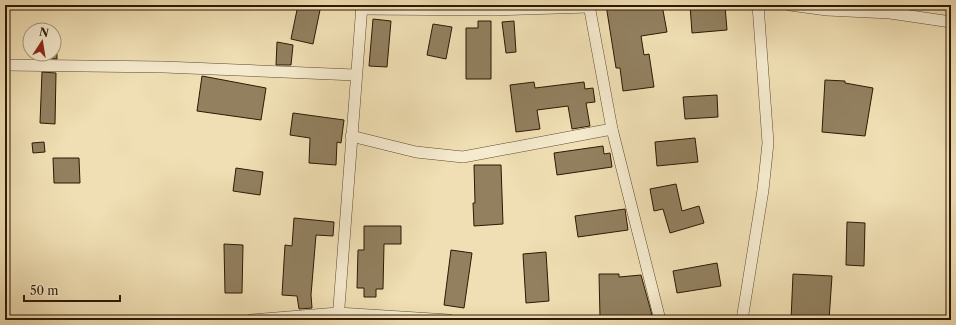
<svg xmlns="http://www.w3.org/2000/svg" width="956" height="325" viewBox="0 0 956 325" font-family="'Libre Caslon Text',serif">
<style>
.building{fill:#92805f;stroke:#2d1902}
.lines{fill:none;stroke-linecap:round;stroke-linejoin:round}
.minor-casing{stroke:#5e4a2e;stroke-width:12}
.minor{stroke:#f5eace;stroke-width:11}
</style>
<rect width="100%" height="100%" fill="#f0dfb4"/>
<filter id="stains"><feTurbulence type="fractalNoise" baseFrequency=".005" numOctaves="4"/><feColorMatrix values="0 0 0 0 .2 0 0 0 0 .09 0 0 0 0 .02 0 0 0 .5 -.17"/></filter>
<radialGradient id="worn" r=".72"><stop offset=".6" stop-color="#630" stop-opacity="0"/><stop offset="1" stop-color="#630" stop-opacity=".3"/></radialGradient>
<!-- building -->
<g class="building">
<polygon points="298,5 321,5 313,44 291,39"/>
<polygon points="606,5 662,5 667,32 641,36 644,55 649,54 654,87 623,91 620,68 616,68"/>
<polygon points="690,5 725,6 727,30 692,33"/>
<polygon points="373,19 391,21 387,67 369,66"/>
<polygon points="478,21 491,21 491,79 466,79 466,28 478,28"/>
<polygon points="514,21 516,52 506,53 502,22"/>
<polygon points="433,24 452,27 446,59 427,55"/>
<polygon points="277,42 293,45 291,65 276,65"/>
<polygon points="43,54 57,54 57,59 42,58"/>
<polygon points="42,72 56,73 55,124 40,123"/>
<polygon points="202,76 266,88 261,120 197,111"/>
<polygon points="825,80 845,81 845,83 873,88 865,136 822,132"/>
<polygon points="534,82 535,88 584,82 585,89 593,88 595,102 586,103 590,126 572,129 568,106 537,110 540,129 516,132 510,85"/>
<polygon points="717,95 718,117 685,119 683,97"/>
<polygon points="293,113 344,120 341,143 337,142 336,165 309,163 310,138 290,135"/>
<polygon points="695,138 698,162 657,166 655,142"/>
<polygon points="44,142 45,152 33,153 32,143"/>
<polygon points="603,146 604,154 610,153 612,167 557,175 554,153"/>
<polygon points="53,158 79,158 80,183 54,183"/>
<polygon points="474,165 501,165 503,224 474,226 473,203 475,203"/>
<polygon points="236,168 263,172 260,195 233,191"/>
<polygon points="676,184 682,211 699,206 704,223 670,233 663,209 654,211 650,189"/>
<polygon points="625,209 628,230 578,237 575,216"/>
<polygon points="294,218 334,222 333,236 316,235 311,295 312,308 299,309 297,296 282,295 285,245 292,246"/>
<polygon points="847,222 865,223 864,266 846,265"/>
<polygon points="364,226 401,226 401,244 384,244 383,289 376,289 376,297 364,297 364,288 357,288 358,250 364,250"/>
<polygon points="224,244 243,245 242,293 225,293"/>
<polygon points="451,250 472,253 464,308 444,305"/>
<polygon points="546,252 549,301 526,303 523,254"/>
<polygon points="717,263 721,286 677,293 673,271"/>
<polygon points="599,274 619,274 619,277 641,275 652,315 629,318 629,317 600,317"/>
<polygon points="793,274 832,276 829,320 791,320"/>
</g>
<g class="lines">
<defs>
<g id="minor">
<polyline points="589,5 612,129 660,320"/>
<polyline points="790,5 827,10 890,13 951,22"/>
<polyline points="361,9 495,10 589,7"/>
<polyline points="5,65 164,67 355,75"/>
<polyline points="351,136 416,152 463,157 612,129"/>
<polyline points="251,320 338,313 449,320"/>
<polyline points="338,320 362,5"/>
<polyline points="742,320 763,190 768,143 758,5"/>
</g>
</defs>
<!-- minor casing -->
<use href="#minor" class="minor-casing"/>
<!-- minor -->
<use href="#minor" class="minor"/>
</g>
<!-- margin -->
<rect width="956" height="325" fill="none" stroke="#f0dfb4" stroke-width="20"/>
<rect x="6" y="6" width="944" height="313" fill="none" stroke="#2d1902" stroke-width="2"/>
<rect x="10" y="10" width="936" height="305" fill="none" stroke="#2d1902"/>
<!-- north arrow -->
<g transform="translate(42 42) rotate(12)"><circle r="19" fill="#f5eace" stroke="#a5967c"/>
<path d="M0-3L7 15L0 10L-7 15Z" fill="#8f2418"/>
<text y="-6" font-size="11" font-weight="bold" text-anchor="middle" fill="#2d1902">N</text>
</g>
<!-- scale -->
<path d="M24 295v6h96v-6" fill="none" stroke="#2d1902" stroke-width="2"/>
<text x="30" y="295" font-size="12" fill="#2d1902" stroke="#f5eace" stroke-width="3" paint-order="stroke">50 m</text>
<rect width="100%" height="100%" filter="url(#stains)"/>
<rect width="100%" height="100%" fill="url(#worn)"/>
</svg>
